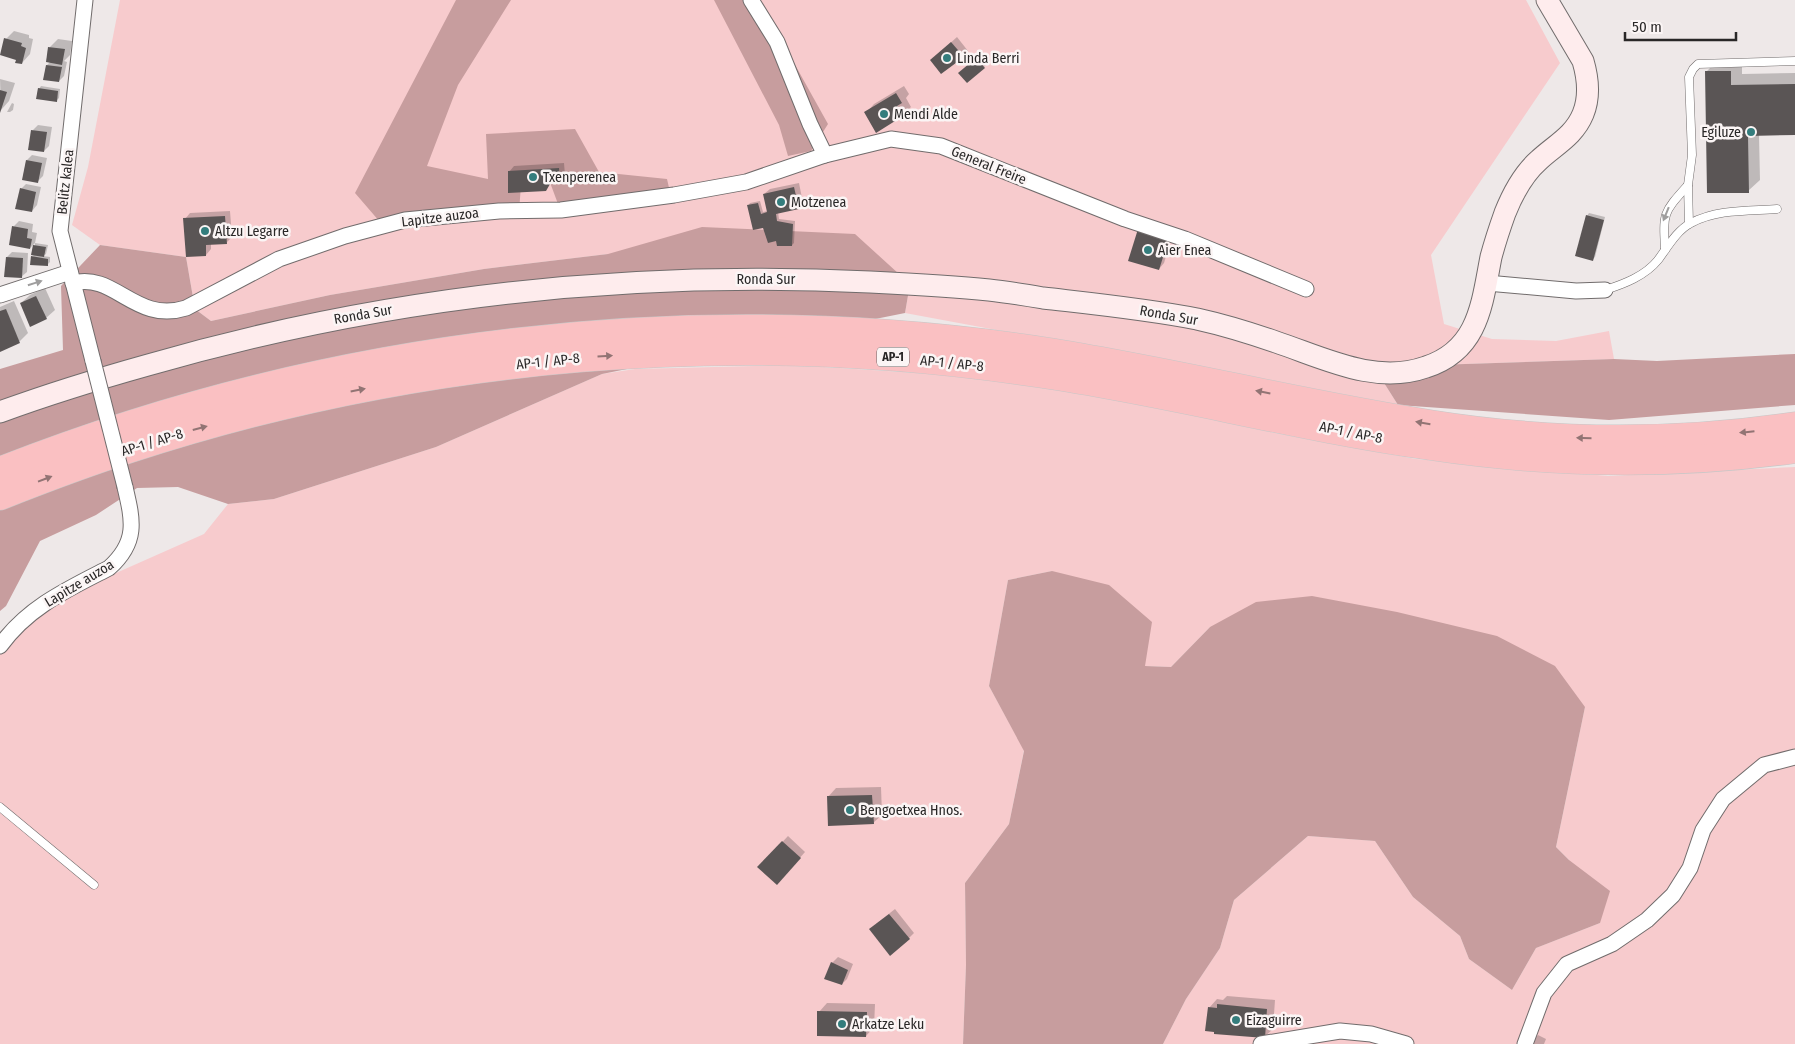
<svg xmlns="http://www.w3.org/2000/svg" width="1795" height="1044" viewBox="0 0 1795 1044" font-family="'Fira Sans Condensed',sans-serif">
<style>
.green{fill:#f7cbcd}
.forest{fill:#c79d9e}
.shadow{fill:#0003}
.building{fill:#5a5555}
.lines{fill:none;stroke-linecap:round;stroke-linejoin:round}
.service-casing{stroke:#716c6c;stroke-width:9}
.minor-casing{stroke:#716c6c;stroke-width:17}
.secondary-casing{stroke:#716c6c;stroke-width:23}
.motorway-casing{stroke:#c7c7c7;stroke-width:29}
.service{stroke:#fff;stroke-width:8}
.minor{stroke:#fff;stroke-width:15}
.secondary{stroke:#feeced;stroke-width:21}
.motorway{stroke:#fac0c2;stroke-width:28}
.minor-bridge-casing{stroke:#716c6c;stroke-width:17;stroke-linecap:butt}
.minor-bridge{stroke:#fff;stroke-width:15}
.oneway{fill:#9f9e9e}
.oneway2{fill:#927474}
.poi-dot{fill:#347d7d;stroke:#fbf5f5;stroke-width:2}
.labels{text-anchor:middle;stroke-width:5;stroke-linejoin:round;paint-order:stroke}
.shield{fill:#fbf5f5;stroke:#686565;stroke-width:1}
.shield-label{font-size:12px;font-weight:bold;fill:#292727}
.poi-label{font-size:14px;fill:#292727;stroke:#fbf5f5;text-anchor:start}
.street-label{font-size:14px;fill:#292727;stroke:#fbf5f5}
</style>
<rect width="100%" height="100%" fill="#eee8e8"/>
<!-- green -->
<g class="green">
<polygon points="120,0 1526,0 1560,63 1431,255 1444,324 1492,339 1556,341 1609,331 1614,359 1374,367 1398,405 905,313 910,284 608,254 484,269 330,295 211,321 195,309 186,257 100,245 72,225 88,167"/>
<polygon points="792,365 934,374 1107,393 1275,433 1416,459 1608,476 1795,467 1795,1044 1163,1044 1186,999 1220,948 1234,900 1308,836 1375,841 1413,897 1460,936 1469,959 1512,990 1536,948 1600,923 1569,860 1556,847 1585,707 1210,627 1171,667 1144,666 1052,571 1008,580 989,686 1024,750 1009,824 965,883 966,965 963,1044 0,1044 0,649 23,620 80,589 204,534 228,504 274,499 436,447 602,374 635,369"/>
</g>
<!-- forest -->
<g class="forest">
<polygon points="456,0 511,0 458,85 427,166 488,179 486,134 575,129 599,172 667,179 670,192 561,212 545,169 522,171 519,212 386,229 355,193"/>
<polygon points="714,0 759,0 828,124 811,151 788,156 779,125"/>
<polygon points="702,227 855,234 910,284 905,313 602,374 436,447 274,499 228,504 178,487 137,488 96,515 40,541 6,606 0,611 0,369 63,350 61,286 100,245 186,257 195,309 211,321 330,295 484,269 608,254"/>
<polygon points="1795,354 1795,405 1609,420 1398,405 1374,367 1614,359 1657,361"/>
<polygon points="1052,571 1109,585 1152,622 1145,666 1171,667 1210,627 1256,602 1312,596 1397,612 1497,636 1555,666 1585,707 1556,847 1569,860 1610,891 1600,923 1536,948 1512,990 1469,959 1460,936 1413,897 1375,841 1308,836 1234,900 1220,948 1186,999 1163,1044 963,1044 966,965 965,883 1009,824 1024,751 989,686 1008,580"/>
</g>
<!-- shadow -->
<g class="shadow">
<polygon points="14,31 29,35 29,38 33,39 30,54 22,63 18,59 6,39"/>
<polygon points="957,37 968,51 942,72 937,55"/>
<polygon points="58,39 72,41 70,55 64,61 67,62 64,76 59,81 45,79 47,65 50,62 50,47"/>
<polygon points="979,56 986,65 967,82 960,73"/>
<polygon points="1718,60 1742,60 1742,74 1795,73 1795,134 1759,135 1760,180 1748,191 1706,72"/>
<polygon points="0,79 15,83 9,101 1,110"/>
<polygon points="41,86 60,89 59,98 56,101 39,89"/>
<polygon points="904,86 909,94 906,98 911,107 902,115 866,113 874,104"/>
<polygon points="12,103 14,104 13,110 10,112 7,112"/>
<polygon points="38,125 52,127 49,146 44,151 33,130"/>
<polygon points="32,155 47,158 43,176 37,182 27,160"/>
<polygon points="564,163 565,175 559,181 552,182 545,190 509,172 514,166"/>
<polygon points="799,183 803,203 798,208 778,212 779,219 795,221 794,243 792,245 777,239 764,227 748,206 750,203 760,201 763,212 768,211 764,194 770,189"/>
<polygon points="26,184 41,187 37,205 32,211 21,189"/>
<polygon points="230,211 232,237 226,243 211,244 211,249 206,255 185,219 190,213"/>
<polygon points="1589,213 1605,217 1595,257 1593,259 1587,216"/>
<polygon points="19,221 33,224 32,232 37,233 35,243 48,245 46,254 43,256 50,257 50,262 48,264 32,256 34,255 35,243 30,248 14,226"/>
<polygon points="1173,233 1164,263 1159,269 1130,260"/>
<polygon points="12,252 28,253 27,272 21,277 7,257"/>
<polygon points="45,288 55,310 46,318 21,303 30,295"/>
<polygon points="14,301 28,333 20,341 1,350 0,307"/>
<polygon points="881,787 882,815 873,823 828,797 836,788"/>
<polygon points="788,836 805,852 782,878 759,867"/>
<polygon points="895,909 914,933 909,938 876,924"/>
<polygon points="838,957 853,964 847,979 842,984 832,963"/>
<polygon points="1227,996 1275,1000 1273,1029 1264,1037 1209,1008 1217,999 1223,1000"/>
<polygon points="827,1003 875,1004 874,1027 866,1036 819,1012"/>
<polygon points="1538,1035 1546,1039 1544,1044 1531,1044"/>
</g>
<!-- building -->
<g class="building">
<polygon points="4,38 22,43 21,46 26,48 22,64 15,63 16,60 0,55"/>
<polygon points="951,42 964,57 941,74 930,60"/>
<polygon points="48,47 65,49 62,65 46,62"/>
<polygon points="976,58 985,68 967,83 958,73"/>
<polygon points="46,65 62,67 59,82 43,80"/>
<polygon points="1705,71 1731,71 1731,85 1795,84 1795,135 1748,136 1749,193 1707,193"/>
<polygon points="38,88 58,91 57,102 36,99"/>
<polygon points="0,90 7,92 0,113"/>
<polygon points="896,93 902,103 897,106 903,116 876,133 864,112"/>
<polygon points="31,130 47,132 44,152 28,150"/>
<polygon points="26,160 42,163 38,183 22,180"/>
<polygon points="559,168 560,182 550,184 546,191 508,193 508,171"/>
<polygon points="794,187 799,209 776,214 777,221 793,224 792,246 777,246 776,241 768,243 763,228 753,230 747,205 758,203 761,214 767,212 763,194"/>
<polygon points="20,188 36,192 32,212 15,209"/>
<polygon points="1586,215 1604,220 1593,261 1575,256"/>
<polygon points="225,216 227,244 206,245 206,256 186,257 183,218"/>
<polygon points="12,226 28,229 27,238 32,239 30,249 9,245"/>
<polygon points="1138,229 1169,238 1159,270 1128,261"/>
<polygon points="33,245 46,247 44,257 31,255"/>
<polygon points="31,256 48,259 48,266 30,265"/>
<polygon points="6,257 23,258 22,278 4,277"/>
<polygon points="36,296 47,319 30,327 20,303"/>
<polygon points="6,309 20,343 0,352 0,311"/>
<polygon points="872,795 874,824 828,826 827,796"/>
<polygon points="782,841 801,858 777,885 757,867"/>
<polygon points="889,914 910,939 890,956 869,929"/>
<polygon points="831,962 848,970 842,985 824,979"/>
<polygon points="1217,1004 1267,1009 1265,1038 1214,1034 1214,1032 1205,1031 1208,1007 1217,1008"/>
<polygon points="817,1011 867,1012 866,1037 817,1036"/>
</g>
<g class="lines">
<defs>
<g id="service">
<polyline points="1689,224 1688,185 1692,155 1689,77 1693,69 1698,64 1795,61"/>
<path d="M1665,250C1663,212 1663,213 1688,185"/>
<path d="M1605,290C1624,284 1645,276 1658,260C1667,248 1677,230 1691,223C1717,209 1748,211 1777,209"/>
<polyline points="0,807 94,885"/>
</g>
<g id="minor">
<polyline points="85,0 60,231 93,361"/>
<polyline points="751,0 777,42 810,124 825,155 891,139 941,146 1125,219 1185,239 1306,289"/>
<path d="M73,283C115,272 135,324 186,308L279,259L345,236L405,220L499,211L561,210L674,195L746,182L825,155"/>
<polyline points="1487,283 1576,291 1605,290"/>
<polyline points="0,295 70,272"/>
<path d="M0,646C28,607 68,589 109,568C138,542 133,521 125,487"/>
<polyline points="1261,1044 1340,1031 1371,1034 1406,1044"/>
<polyline points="1525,1044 1544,993 1567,964 1612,944 1647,920 1673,895 1690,868 1703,830 1723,799 1764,765 1795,757"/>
</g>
<path id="secondary" d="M0,412C49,394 98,379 148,365C383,297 626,270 870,282C910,284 950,286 989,290C1007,292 1025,295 1043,298C1095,304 1146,309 1197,319C1224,325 1250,333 1276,342C1324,358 1375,385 1426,367C1479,350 1482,303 1491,257C1495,242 1500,227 1505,213C1513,193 1523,174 1539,160C1555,145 1574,136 1583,114C1590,97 1588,78 1583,61L1547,0"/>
<g id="motorway">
<path d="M0,471C330,341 692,298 1043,351C1173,371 1300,404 1430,424C1550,443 1675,444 1795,426"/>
<path d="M0,496C43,479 85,463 129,449C422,353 739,327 1043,374C1173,393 1300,428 1430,446C1551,464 1674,466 1795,449"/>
</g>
</defs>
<!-- service casing -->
<use href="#service" class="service-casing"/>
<!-- minor casing -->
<use href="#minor" class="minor-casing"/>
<!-- secondary casing -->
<use href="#secondary" class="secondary-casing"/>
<!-- motorway casing -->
<use href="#motorway" class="motorway-casing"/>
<!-- service -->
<use href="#service" class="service"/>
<!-- minor -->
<use href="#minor" class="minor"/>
<!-- secondary -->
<use href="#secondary" class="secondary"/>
<!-- motorway -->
<use href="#motorway" class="motorway"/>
<defs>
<polyline id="minor-bridge" points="93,361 125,487"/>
</defs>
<!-- minor-bridge casing -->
<use href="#minor-bridge" class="minor-bridge-casing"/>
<!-- minor-bridge -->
<use href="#minor-bridge" class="minor-bridge"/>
</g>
<!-- one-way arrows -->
<defs><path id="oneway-solid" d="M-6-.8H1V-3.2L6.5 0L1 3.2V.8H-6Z" transform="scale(1.25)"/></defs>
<g class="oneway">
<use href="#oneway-solid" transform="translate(1666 214) rotate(112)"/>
<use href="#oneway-solid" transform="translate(35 283) rotate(-18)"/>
</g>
<g class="oneway2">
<use href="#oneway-solid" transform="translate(605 356) rotate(-4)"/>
<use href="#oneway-solid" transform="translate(358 390) rotate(-11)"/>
<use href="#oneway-solid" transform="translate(1263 392) rotate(-169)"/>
<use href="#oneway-solid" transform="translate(1423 423) rotate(-170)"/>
<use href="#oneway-solid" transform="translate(200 428) rotate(-15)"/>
<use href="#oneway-solid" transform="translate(1747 432) rotate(174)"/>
<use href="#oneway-solid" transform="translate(1584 438) rotate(-179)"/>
<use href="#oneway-solid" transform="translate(45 479) rotate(-21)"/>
</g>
<!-- markers -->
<g class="poi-dot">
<circle cx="947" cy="58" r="5"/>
<circle cx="884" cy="114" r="5"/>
<circle cx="1751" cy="132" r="5"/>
<circle cx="533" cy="177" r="5"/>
<circle cx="781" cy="202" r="5"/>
<circle cx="205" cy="231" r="5"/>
<circle cx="1148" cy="250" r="5"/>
<circle cx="850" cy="810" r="5"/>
<circle cx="1236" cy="1020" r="5"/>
<circle cx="842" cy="1024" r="5"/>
</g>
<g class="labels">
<!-- shield labels -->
<rect class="shield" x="877" y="347.5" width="32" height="19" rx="4"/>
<g class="shield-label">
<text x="893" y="361">AP-1</text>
</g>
<!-- poi labels -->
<g class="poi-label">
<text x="957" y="63">Linda Berri</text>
<text x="894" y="119">Mendi Alde</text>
<text x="1741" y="137" text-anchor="end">Egiluze</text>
<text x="543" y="182">Txenperenea</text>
<text x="791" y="207">Motzenea</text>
<text x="215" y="236">Altzu Legarre</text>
<text x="1158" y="255">Aier Enea</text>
<text x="860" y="815">Bengoetxea Hnos.</text>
<text x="1246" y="1025">Eizaguirre</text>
<text x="852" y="1029">Arkatze Leku</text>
</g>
<!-- street labels -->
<g class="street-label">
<text transform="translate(989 165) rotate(22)" y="5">General Freire</text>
<text transform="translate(65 182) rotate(-84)" y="5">Belitz kalea</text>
<text transform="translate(440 217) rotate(-7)" y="5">Lapitze auzoa</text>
<text x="766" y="284">Ronda Sur</text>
<text transform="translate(363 314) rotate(-10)" y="5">Ronda Sur</text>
<text transform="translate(1169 315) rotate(10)" y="5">Ronda Sur</text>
<text transform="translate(548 361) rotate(-6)" y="5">AP-1 / AP-8</text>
<text transform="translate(952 363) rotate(6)" y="5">AP-1 / AP-8</text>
<text transform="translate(1351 432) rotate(11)" y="5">AP-1 / AP-8</text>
<text transform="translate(152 442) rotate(-17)" y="5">AP-1 / AP-8</text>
<text transform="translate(79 583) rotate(-31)" y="5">Lapitze auzoa</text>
</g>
</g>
<!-- scale -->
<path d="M1625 32v8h111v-8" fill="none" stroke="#292727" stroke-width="2.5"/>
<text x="1632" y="32" font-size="15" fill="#292727" stroke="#fbf5f5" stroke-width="4" paint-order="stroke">50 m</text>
</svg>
